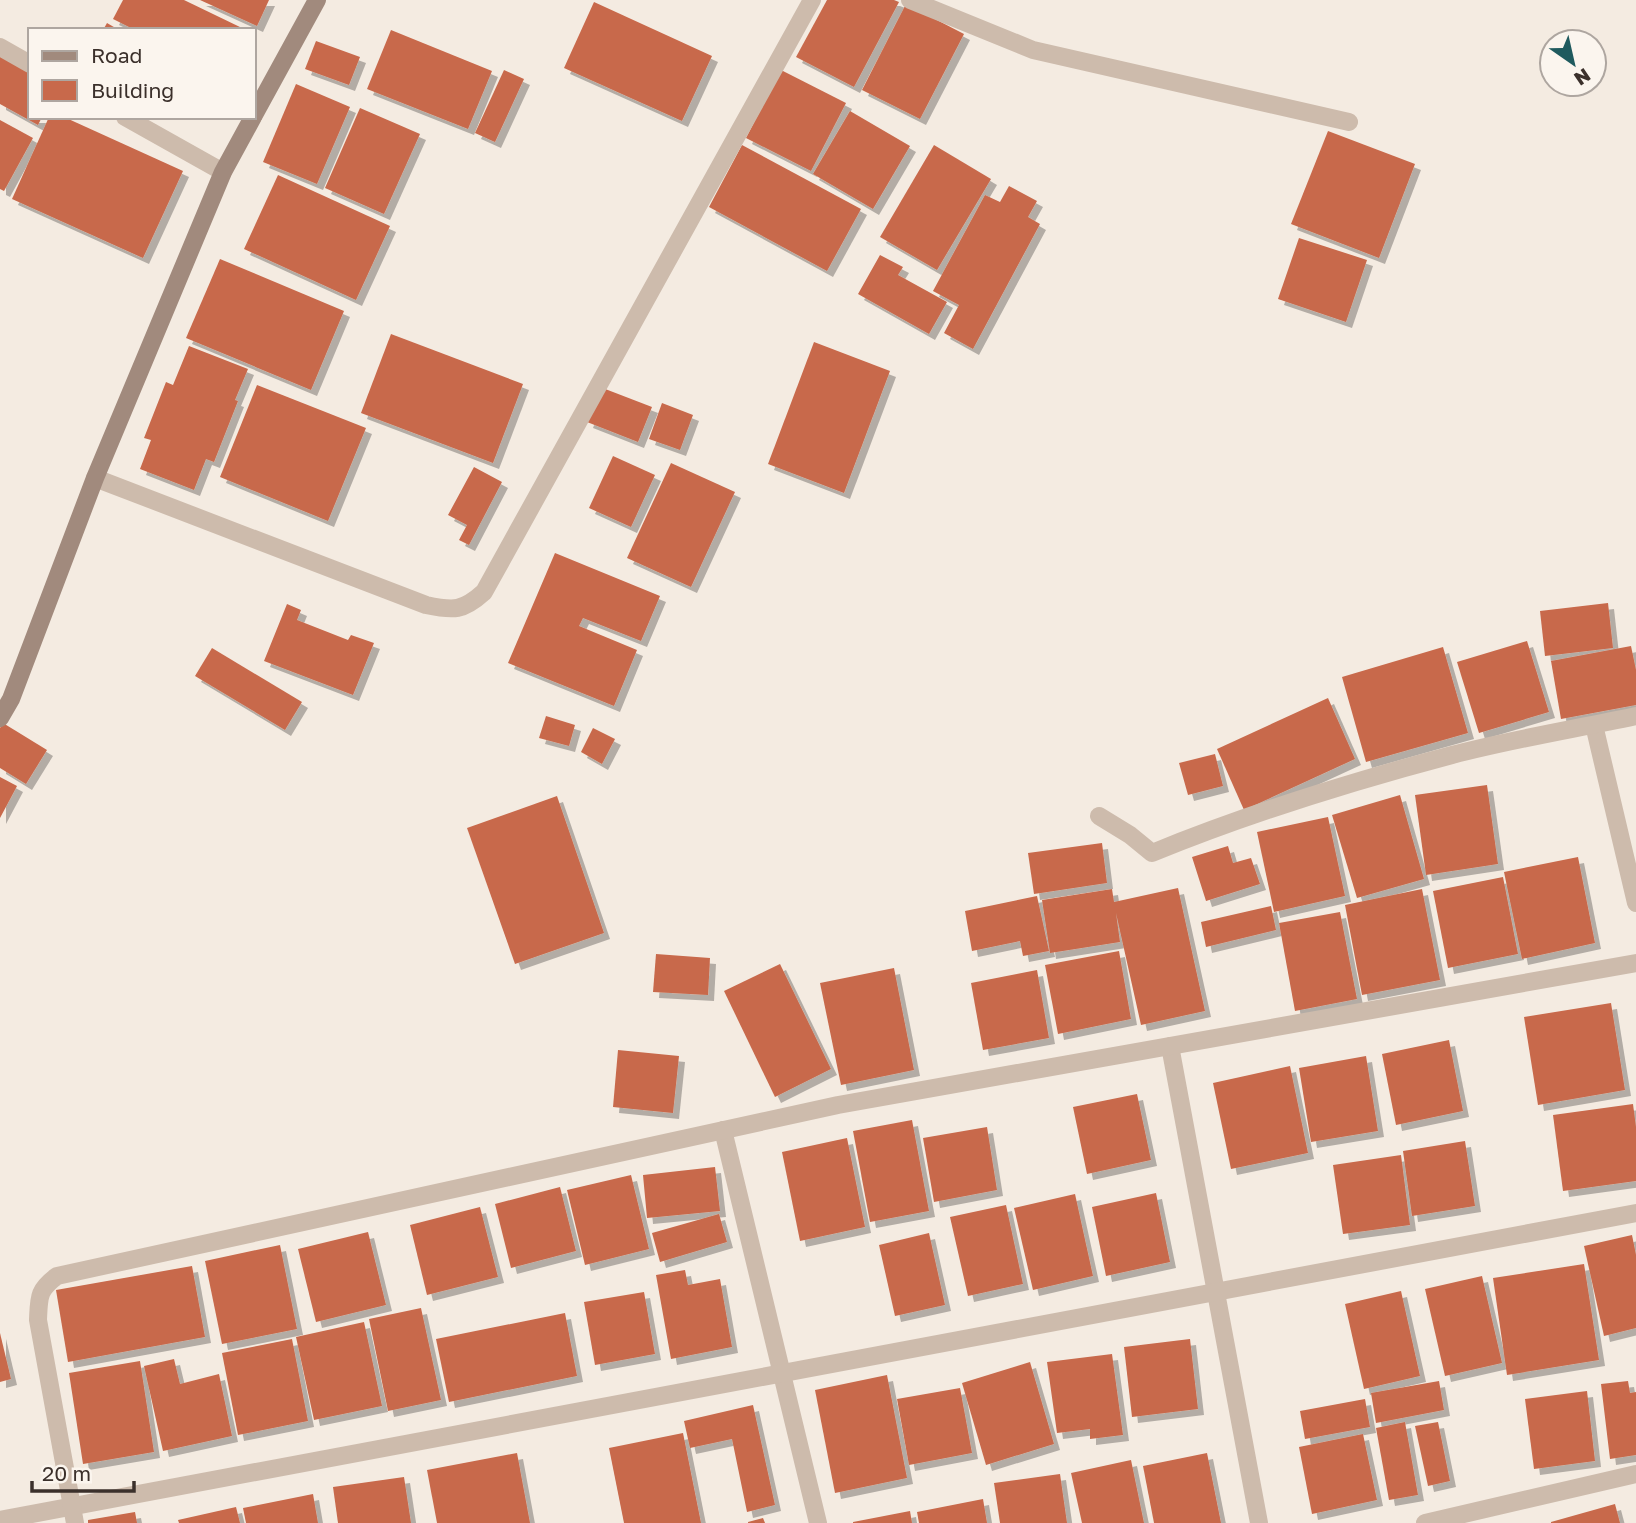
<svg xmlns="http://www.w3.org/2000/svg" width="1636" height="1523" viewBox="0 0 1636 1523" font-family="'Golos Text',sans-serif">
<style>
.building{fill:#c8694b;filter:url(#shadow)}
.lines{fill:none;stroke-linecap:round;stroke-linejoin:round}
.street{stroke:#cdbbac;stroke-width:18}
.secondary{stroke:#a18a7d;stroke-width:18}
</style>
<defs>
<filter id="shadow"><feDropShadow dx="6" dy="6" stdDeviation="0" flood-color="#0004"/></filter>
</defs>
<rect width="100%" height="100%" fill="#f4ebe1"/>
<!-- building -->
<g class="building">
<polygon points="123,0 184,0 242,28 240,30 135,30 113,19"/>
<polygon points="200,0 269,0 257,26"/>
<polygon points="827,0 894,0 899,2 854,87 796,57"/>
<polygon points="594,2 712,56 682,121 564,68"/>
<polygon points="906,4 964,34 920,119 862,90"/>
<polygon points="107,23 119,30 103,30"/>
<polygon points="391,30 492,71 468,129 367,89"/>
<polygon points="316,41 360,57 349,85 305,69"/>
<polygon points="0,56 30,72 30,117 42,117 38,125 0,104"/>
<polygon points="504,70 524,79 495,142 475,133"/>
<polygon points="781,70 846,103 811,171 746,138"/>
<polygon points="296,84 350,107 317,184 263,162"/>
<polygon points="360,108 420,134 384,214 325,188"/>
<polygon points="850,111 910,146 873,209 813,174"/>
<polygon points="49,117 64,117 183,171 143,258 12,199"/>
<polygon points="0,120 33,138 4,191 0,189"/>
<polygon points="1328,131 1415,164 1379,258 1291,224"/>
<polygon points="742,145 861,209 827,271 709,207"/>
<polygon points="934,145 991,179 937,270 880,237"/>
<polygon points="278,175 390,226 356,300 244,249"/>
<polygon points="1009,186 1037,201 1028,217 1040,224 973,349 944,333 959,305 933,291 985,195 1000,202"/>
<polygon points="1299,238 1367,260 1346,322 1278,299"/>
<polygon points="880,255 903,267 898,275 947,302 929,334 858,294"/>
<polygon points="220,259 344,311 311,390 186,338"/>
<polygon points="391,334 523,384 493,463 361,413"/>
<polygon points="814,342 890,371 844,493 768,464"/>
<polygon points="189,346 248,369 235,400 238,401 214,462 206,459 194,490 140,469 151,440 144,438 166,382 173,385"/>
<polygon points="257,385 366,428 328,521 220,477"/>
<polygon points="600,387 652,407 638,442 587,422"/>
<polygon points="662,403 693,415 680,450 649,439"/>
<polygon points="613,456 655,475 631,527 589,508"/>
<polygon points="671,463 735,492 691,587 627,558"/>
<polygon points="474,467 502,482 469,545 459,540 467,525 448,515"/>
<polygon points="555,553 660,596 641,641 583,618 579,626 637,650 614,706 508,663"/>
<polygon points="1608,603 1613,648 1545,656 1540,611"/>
<polygon points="287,604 301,610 297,620 348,640 351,635 374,643 353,695 264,661"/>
<polygon points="1527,641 1549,712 1479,733 1457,662"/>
<polygon points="1631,646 1636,670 1636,705 1561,719 1551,661"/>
<polygon points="1443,647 1468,733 1366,762 1342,677"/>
<polygon points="212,648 302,702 285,730 195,676"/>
<polygon points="1328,698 1355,759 1244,810 1217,749"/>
<polygon points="546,716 575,725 569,746 539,738"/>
<polygon points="3,723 47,750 26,784 0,768 0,728"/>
<polygon points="593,728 615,739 602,764 581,752"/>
<polygon points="1215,754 1223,786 1188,795 1179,763"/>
<polygon points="0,777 17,786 0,818"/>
<polygon points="1487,785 1498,864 1426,875 1415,795"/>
<polygon points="1400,795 1424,879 1357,898 1332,815"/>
<polygon points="557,796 604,933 515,964 467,828"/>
<polygon points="1328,817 1345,896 1274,912 1257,832"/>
<polygon points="1102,843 1107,883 1034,894 1028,853"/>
<polygon points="1228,846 1233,863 1251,858 1260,884 1206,901 1192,857"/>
<polygon points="1578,857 1595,943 1522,959 1504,872"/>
<polygon points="1503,877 1518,954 1448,968 1433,891"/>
<polygon points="1178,888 1205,1011 1141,1025 1116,913 1120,942 1050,953 1042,900 1112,889 1114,902"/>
<polygon points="1422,889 1440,980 1362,995 1345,905"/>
<polygon points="1037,896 1049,951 1023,956 1020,941 972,951 965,911"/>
<polygon points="1271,906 1276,930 1206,947 1201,922"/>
<polygon points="1340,912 1357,999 1295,1011 1279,923"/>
<polygon points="1119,951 1131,1019 1058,1034 1045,965"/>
<polygon points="656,954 710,958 708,995 653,992"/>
<polygon points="780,964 831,1069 775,1097 724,991"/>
<polygon points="894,968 914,1070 841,1085 820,983"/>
<polygon points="1037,970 1049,1038 983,1050 971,983"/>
<polygon points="1611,1003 1625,1090 1538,1105 1524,1017"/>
<polygon points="1449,1040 1463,1111 1396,1125 1382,1054"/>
<polygon points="618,1050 679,1056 673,1113 613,1107"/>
<polygon points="1366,1056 1378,1131 1311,1142 1299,1068"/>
<polygon points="1290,1066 1308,1153 1231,1169 1213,1083"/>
<polygon points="1137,1094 1151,1160 1087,1174 1073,1107"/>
<polygon points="1633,1104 1636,1127 1636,1181 1563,1191 1553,1115"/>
<polygon points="912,1120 929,1211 870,1222 853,1131"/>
<polygon points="987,1127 997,1190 934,1202 923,1138"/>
<polygon points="847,1138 865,1227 800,1241 782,1152"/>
<polygon points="1465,1141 1475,1206 1412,1216 1403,1151"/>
<polygon points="1401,1155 1410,1225 1343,1234 1333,1165"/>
<polygon points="715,1167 720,1211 647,1218 643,1175"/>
<polygon points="631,1175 649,1249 585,1265 567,1190"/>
<polygon points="560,1187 576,1251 511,1268 495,1204"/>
<polygon points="1156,1193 1170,1262 1106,1276 1092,1207"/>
<polygon points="1075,1194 1093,1276 1033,1290 1014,1208"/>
<polygon points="1006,1205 1023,1284 968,1296 950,1217"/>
<polygon points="480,1207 498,1277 427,1295 410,1225"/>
<polygon points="719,1214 727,1242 660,1262 652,1233"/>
<polygon points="368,1232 386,1305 316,1322 298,1249"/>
<polygon points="929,1233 945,1305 895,1316 879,1245"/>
<polygon points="1632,1235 1636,1255 1636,1328 1604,1336 1584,1246"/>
<polygon points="280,1245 297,1329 222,1344 205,1261"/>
<polygon points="1584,1264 1599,1360 1507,1375 1493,1278"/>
<polygon points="192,1266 205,1337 68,1362 56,1290"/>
<polygon points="685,1270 688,1285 720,1279 732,1347 671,1359 656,1275"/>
<polygon points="1482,1276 1502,1363 1445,1376 1425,1289"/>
<polygon points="1401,1291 1420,1376 1364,1389 1345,1304"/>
<polygon points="644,1292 655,1354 595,1365 584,1302"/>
<polygon points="421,1308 441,1400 388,1411 369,1319"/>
<polygon points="565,1313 577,1376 449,1402 436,1339"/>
<polygon points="364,1322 382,1406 314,1420 296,1337"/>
<polygon points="0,1333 11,1379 0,1382"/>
<polygon points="292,1339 308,1421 238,1435 222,1353"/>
<polygon points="1190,1339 1198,1409 1132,1417 1124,1347"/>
<polygon points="1112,1354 1123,1435 1090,1439 1090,1429 1057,1433 1047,1362"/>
<polygon points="174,1359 180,1384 219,1374 232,1436 163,1451 144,1366"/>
<polygon points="140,1361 154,1452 83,1464 69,1373"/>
<polygon points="1030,1362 1054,1444 986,1465 962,1383"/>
<polygon points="887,1375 907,1478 835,1493 815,1390"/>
<polygon points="1439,1381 1444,1410 1376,1423 1371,1393"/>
<polygon points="1628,1381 1630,1393 1636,1392 1636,1455 1610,1459 1601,1384"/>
<polygon points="960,1388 972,1453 909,1465 897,1399"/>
<polygon points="1587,1391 1595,1461 1534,1469 1525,1399"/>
<polygon points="1365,1399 1370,1427 1305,1439 1300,1411"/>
<polygon points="753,1405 775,1505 747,1512 732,1439 690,1448 684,1421"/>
<polygon points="1405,1422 1418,1495 1389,1500 1376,1428"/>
<polygon points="1438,1422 1450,1481 1428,1486 1415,1426"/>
<polygon points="683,1433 701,1523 624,1523 609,1448"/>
<polygon points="1363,1434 1377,1500 1312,1514 1299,1447"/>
<polygon points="517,1453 530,1523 437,1523 427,1470"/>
<polygon points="1207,1453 1221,1523 1154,1523 1143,1466"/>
<polygon points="1131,1460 1144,1523 1082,1523 1071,1473"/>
<polygon points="1060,1474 1067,1523 1000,1523 994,1483"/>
<polygon points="404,1477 411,1523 338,1523 333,1487"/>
<polygon points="313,1494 318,1523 246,1523 243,1508"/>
<polygon points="983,1499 987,1523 919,1523 917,1512"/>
<polygon points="1615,1504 1620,1523 1551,1523 1551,1522"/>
<polygon points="236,1507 240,1523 179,1523 178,1520"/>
<polygon points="910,1511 912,1523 853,1523 853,1522"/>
<polygon points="135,1512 137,1523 88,1523 88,1520"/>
<polygon points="763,1518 765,1523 748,1523 748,1522"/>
</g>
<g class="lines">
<!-- street -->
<g class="street">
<polyline points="910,0 1033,50 1349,122"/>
<polyline points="0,47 30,64"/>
<polyline points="125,117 223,172"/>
<path d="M95,478L426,605C454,611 463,611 484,592L812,0"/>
<polyline points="1594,725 1636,903"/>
<path d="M1099,816L1130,835L1152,853C1250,813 1350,782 1452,755C1513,739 1575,729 1636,716"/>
<polyline points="1170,1046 1259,1523"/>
<polyline points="723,1130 818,1523"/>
<polyline points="0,1520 1636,1213"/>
<path d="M75,1523L38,1320C39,1297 38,1290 57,1276L838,1105L1636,963"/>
<polyline points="1425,1523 1636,1474"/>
</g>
<!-- secondary -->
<g class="secondary">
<polyline points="254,115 317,0"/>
<polyline points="0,718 11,699 95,478 223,172 253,117"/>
</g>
</g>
<!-- legend -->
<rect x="28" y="28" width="228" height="91" fill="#fbf5ee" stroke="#aea6a0" stroke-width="2"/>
<rect x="42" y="51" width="35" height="10" fill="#a18a7d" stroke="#aea6a0" stroke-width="2"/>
<text x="91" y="63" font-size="21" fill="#3b302b">Road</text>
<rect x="42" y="80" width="35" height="21" fill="#c8694b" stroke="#aea6a0" stroke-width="2"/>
<text x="91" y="98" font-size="21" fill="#3b302b">Building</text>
<!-- north arrow -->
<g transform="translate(1573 63) rotate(146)"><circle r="33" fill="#fbf5ee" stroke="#aea6a0" stroke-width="2"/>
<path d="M0-5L12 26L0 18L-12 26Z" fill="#1f5a5e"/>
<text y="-10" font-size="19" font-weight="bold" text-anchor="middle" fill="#3b302b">N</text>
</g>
<!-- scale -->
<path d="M32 1481v10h102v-10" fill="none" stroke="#3b302b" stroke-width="3.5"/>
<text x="42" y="1481" font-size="21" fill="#3b302b" stroke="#fbf5ee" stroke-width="5" paint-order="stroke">20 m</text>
</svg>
